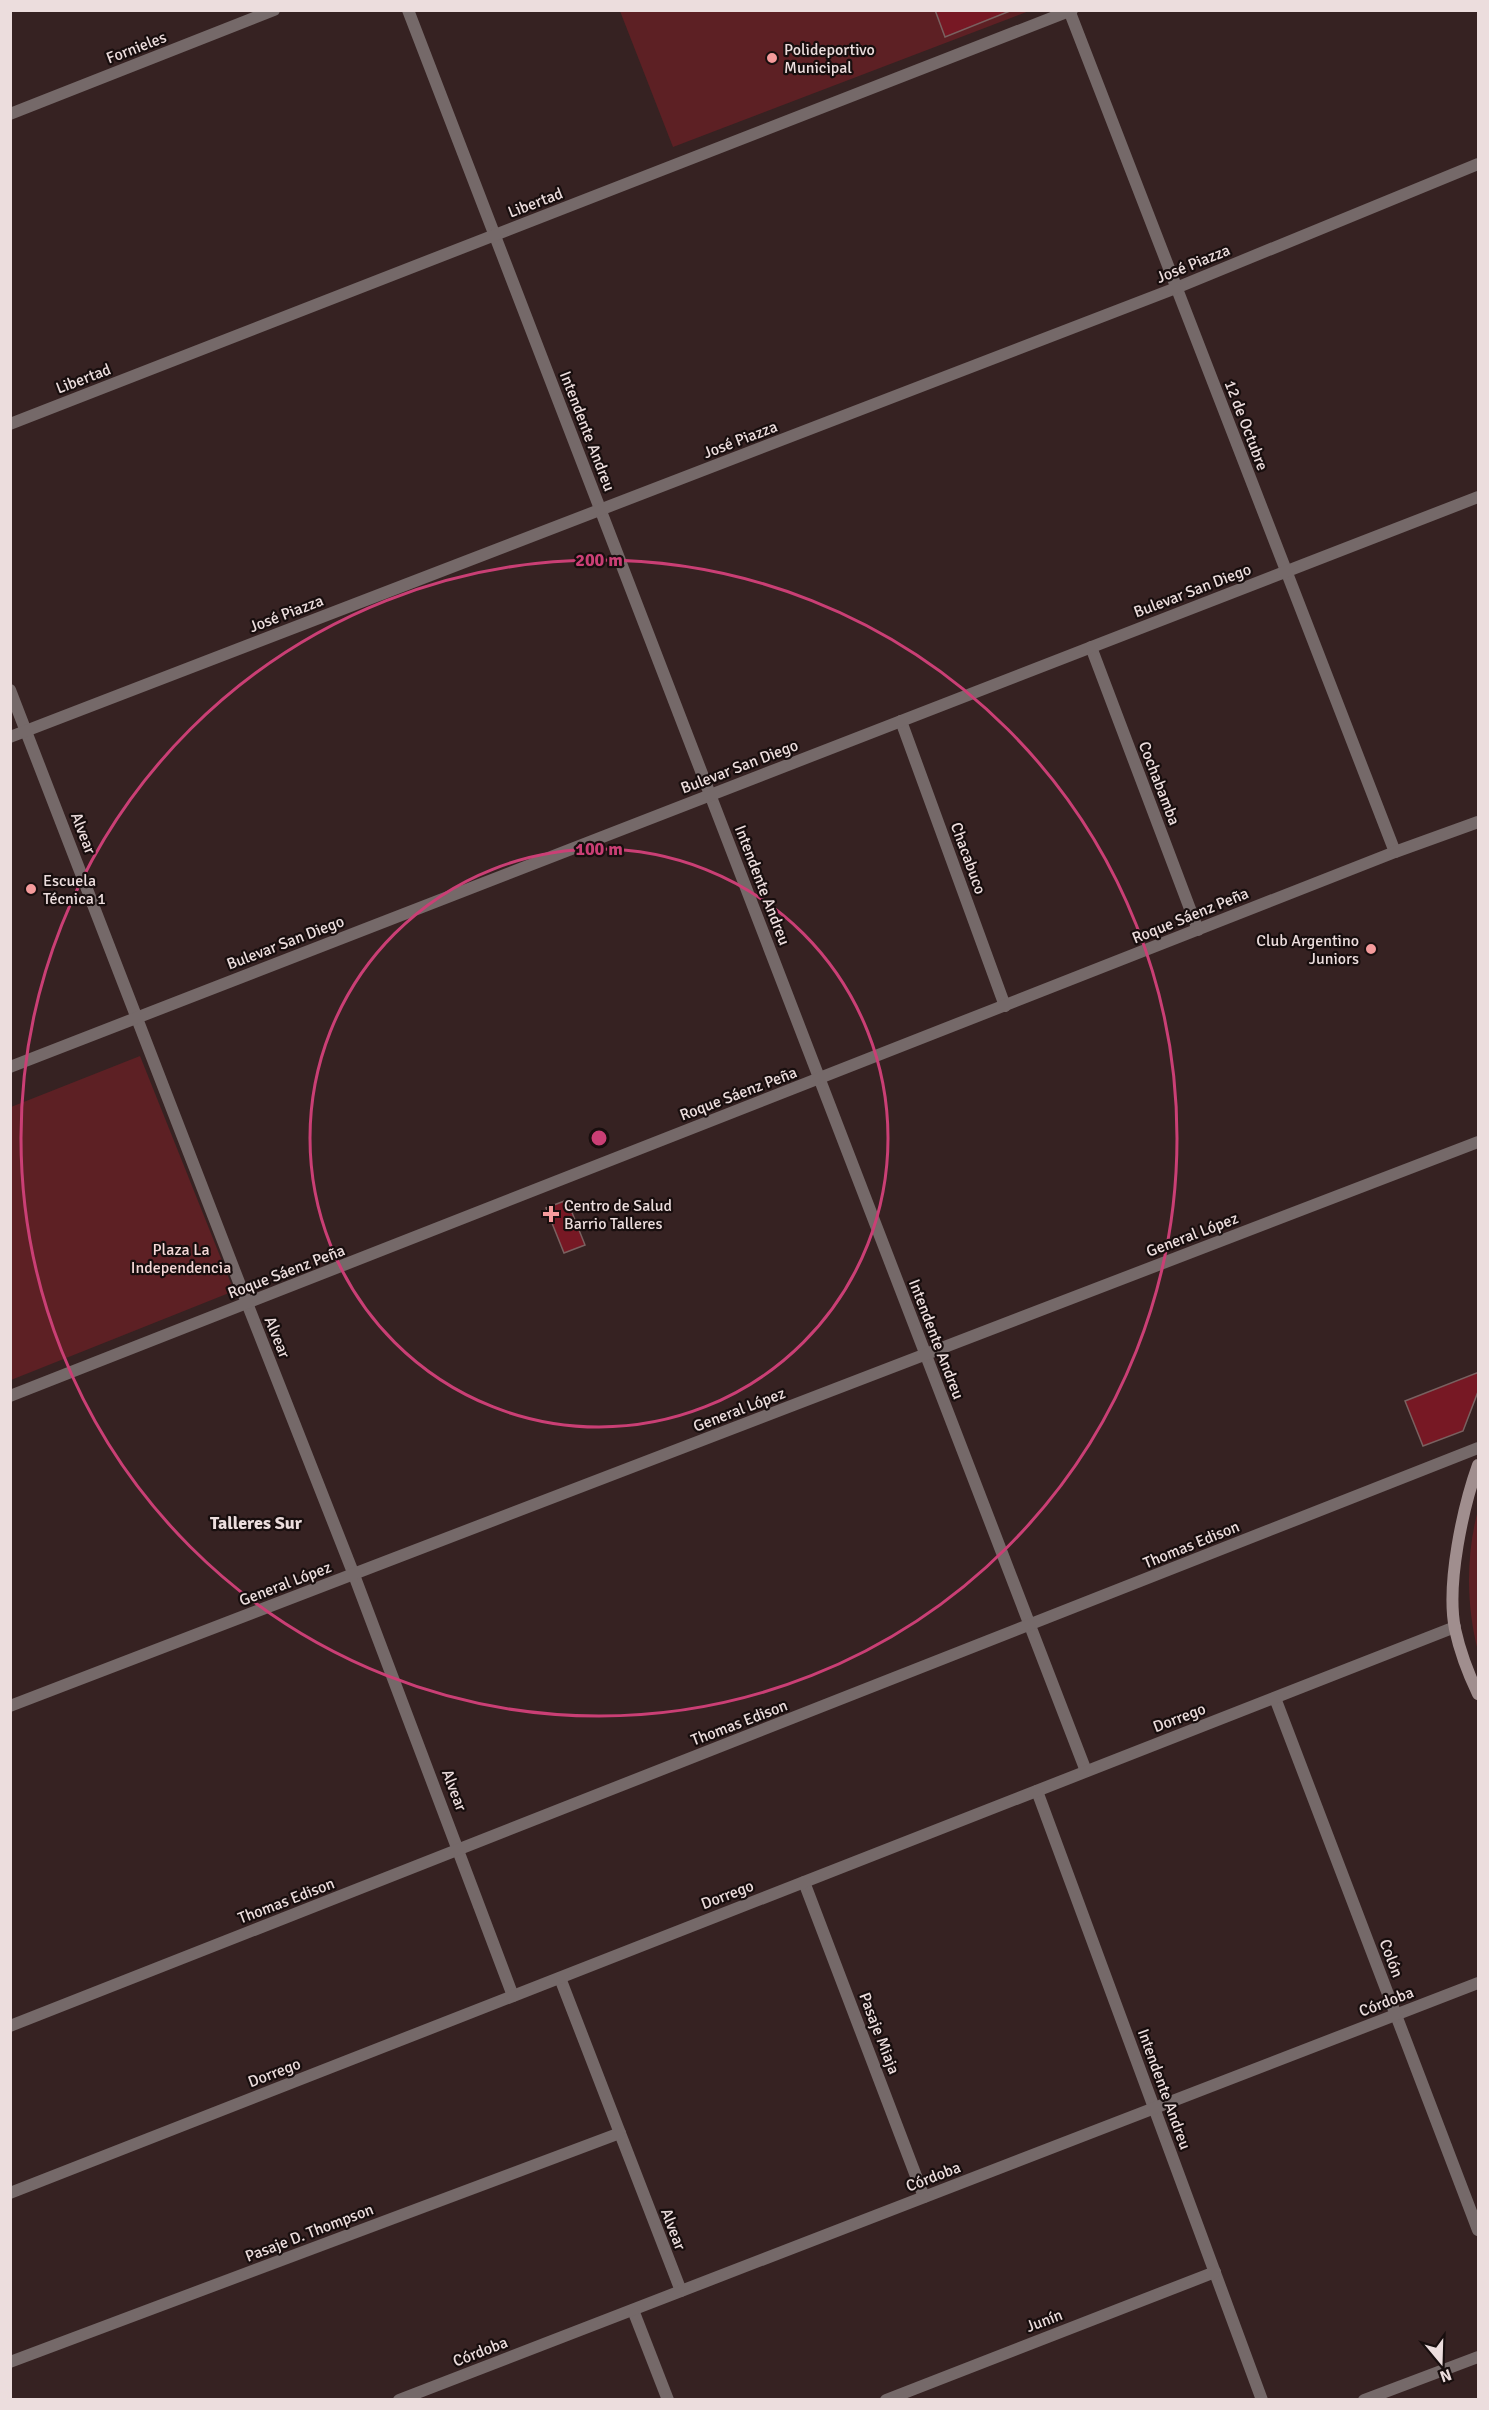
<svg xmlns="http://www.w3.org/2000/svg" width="1489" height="2410" viewBox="0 0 1489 2410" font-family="Signika,sans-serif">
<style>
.green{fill:#5d2024}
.building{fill:#771824;stroke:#796160;stroke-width:1.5}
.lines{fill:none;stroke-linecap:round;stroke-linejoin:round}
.minor{stroke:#756969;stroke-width:12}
.tertiary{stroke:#756969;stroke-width:12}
.secondary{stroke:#a08e8e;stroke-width:12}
.ring{fill:none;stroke:#ca3f75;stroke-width:3}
.poi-dot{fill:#f59b9c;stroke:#180e0e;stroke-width:2}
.labels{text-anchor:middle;stroke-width:4.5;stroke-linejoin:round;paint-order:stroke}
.street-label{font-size:16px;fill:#ecdddd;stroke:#180e0e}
.poi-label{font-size:16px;fill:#ecdddd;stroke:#180e0e;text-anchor:start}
.park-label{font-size:16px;fill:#f4d8d7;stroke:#180e0e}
.neighbourhood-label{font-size:18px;font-weight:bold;fill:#ecdddd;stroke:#180e0e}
.centre{fill:#ca3f75;stroke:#180e0e;stroke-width:3}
.ring-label{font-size:18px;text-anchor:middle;font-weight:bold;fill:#ca3f75;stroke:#180e0e;stroke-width:4.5;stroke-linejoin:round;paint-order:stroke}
</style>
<rect width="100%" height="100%" fill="#362222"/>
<!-- green -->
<g class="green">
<polygon points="620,11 1029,11 673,147"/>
<polygon points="140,1056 234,1291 11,1380 11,1107"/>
<path d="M1478,1510V1651C1466,1605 1466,1555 1478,1510Z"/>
</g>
<!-- building -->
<g class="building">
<polygon points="935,10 1010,10 1010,11 945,37"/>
<polygon points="567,1200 585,1245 564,1253 546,1208"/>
<polygon points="1479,1372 1479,1389 1463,1431 1423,1446 1405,1401"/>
</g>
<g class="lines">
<!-- minor -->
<g class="minor">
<polyline points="408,10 1086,1771"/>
<polyline points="1069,10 1395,852"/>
<polyline points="10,114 274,10"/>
<polyline points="10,424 1072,10"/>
<polyline points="1091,647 1198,930"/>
<polyline points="10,690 247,1303 354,1575 513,1996"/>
<polyline points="901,721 1005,1006"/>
<polyline points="10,737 1176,288 1478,164"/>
<polyline points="10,1396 1395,852 1478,822"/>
<polyline points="1275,1698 1478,2230"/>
<polyline points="10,1706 1478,1142"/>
<polyline points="1037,1791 1262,2400"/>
<polyline points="804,1882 924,2197"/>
<polyline points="560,1978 681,2291"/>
<polyline points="10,2026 1478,1448"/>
<polyline points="10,2193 1455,1627"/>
<polyline points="633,2310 668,2400"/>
<polyline points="10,2362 620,2133"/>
<polyline points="399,2400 1478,1983"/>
<polyline points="886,2400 1215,2272"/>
</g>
<!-- tertiary -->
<g class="tertiary">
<polyline points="10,1067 1478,497"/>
<polyline points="1364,2400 1478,2357"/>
</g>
<!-- secondary -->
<path class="secondary" d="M1478,1465C1463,1507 1446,1584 1455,1629C1460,1652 1468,1673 1478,1694"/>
</g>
<!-- distance rings -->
<g class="ring">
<circle cx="599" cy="1138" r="289"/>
<circle cx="599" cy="1138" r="578"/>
</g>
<!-- markers -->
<g class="poi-dot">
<circle cx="772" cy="58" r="6"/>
<circle cx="31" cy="889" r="6"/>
<circle cx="1371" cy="949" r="6"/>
<path d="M548 1205h6v6h6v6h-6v6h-6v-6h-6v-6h6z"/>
</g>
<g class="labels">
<!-- street labels -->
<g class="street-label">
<text transform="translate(136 47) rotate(-21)" y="6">Fornieles</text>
<text transform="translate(535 202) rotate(-21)" y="6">Libertad</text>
<text transform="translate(1193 263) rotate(-22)" y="6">José Piazza</text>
<text transform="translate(83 378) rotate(-21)" y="6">Libertad</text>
<text transform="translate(1247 425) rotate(69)" y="6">12 de Octubre</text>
<text transform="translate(588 431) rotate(69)" y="6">Intendente Andreu</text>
<text transform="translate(740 439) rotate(-21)" y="6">José Piazza</text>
<text transform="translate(1192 590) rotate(-21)" y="6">Bulevar San Diego</text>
<text transform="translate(286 613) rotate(-21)" y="6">José Piazza</text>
<text transform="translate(739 766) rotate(-21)" y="6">Bulevar San Diego</text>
<text transform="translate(1160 783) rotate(69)" y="6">Cochabamba</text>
<text transform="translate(84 833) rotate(69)" y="6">Alvear</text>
<text transform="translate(969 858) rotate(70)" y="6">Chacabuco</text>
<text transform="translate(763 885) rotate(69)" y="6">Intendente Andreu</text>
<text transform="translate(1190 915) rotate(-22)" y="6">Roque Sáenz Peña</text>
<text transform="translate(285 942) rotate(-21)" y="6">Bulevar San Diego</text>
<text transform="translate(738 1093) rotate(-21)" y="6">Roque Sáenz Peña</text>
<text transform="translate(1192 1234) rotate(-21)" y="6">General López</text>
<text transform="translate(286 1271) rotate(-21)" y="6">Roque Sáenz Peña</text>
<text transform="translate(278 1337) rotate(68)" y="6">Alvear</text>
<text transform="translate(937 1339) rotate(69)" y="6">Intendente Andreu</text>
<text transform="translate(739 1409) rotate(-21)" y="6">General López</text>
<text transform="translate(1191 1544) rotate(-22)" y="6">Thomas Edison</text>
<text transform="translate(285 1583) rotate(-21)" y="6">General López</text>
<text transform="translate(1179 1717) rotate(-21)" y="6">Dorrego</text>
<text transform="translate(739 1722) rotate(-21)" y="6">Thomas Edison</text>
<text transform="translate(455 1790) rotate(69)" y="6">Alvear</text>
<text transform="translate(727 1894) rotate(-21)" y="6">Dorrego</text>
<text transform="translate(286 1900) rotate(-21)" y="6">Thomas Edison</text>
<text transform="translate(1392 1958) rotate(69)" y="6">Colón</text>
<text transform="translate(1386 2001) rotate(-21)" y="6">Córdoba</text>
<text transform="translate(880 2033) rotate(69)" y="6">Pasaje Miaja</text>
<text transform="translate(274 2072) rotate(-21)" y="6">Dorrego</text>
<text transform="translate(1165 2089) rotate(70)" y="6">Intendente Andreu</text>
<text transform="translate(933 2176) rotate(-21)" y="6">Córdoba</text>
<text transform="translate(674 2229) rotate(69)" y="6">Alvear</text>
<text transform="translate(309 2232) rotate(-21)" y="6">Pasaje D. Thompson</text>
<text transform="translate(1044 2320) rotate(-21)" y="6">Junín</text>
<text transform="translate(480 2351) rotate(-21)" y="6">Córdoba</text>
</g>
<!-- poi labels -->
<g class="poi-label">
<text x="784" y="55">Polideportivo<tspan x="784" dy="18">Municipal</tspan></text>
<text x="43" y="886">Escuela<tspan x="43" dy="18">Técnica 1</tspan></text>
<text x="1359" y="946" text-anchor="end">Club Argentino<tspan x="1359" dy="18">Juniors</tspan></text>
<text x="564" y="1211">Centro de Salud<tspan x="564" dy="18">Barrio Talleres</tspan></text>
</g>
<!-- park labels -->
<g class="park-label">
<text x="181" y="1255">Plaza La<tspan x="181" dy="18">Independencia</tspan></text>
</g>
<!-- neighbourhood labels -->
<g class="neighbourhood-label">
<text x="256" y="1529">Talleres Sur</text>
</g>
</g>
<circle cx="599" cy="1138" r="9" class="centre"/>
<g class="ring-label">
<text x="599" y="566">200 m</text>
<text x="599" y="855">100 m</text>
</g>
<!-- border -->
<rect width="1489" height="2410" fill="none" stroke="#ecdddd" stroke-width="24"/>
<!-- north arrow -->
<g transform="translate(1441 2362) rotate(161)" stroke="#180e0e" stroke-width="4.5" paint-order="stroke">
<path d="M0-4.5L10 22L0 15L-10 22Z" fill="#ecdddd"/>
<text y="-9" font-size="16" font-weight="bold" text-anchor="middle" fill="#ecdddd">N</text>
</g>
</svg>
